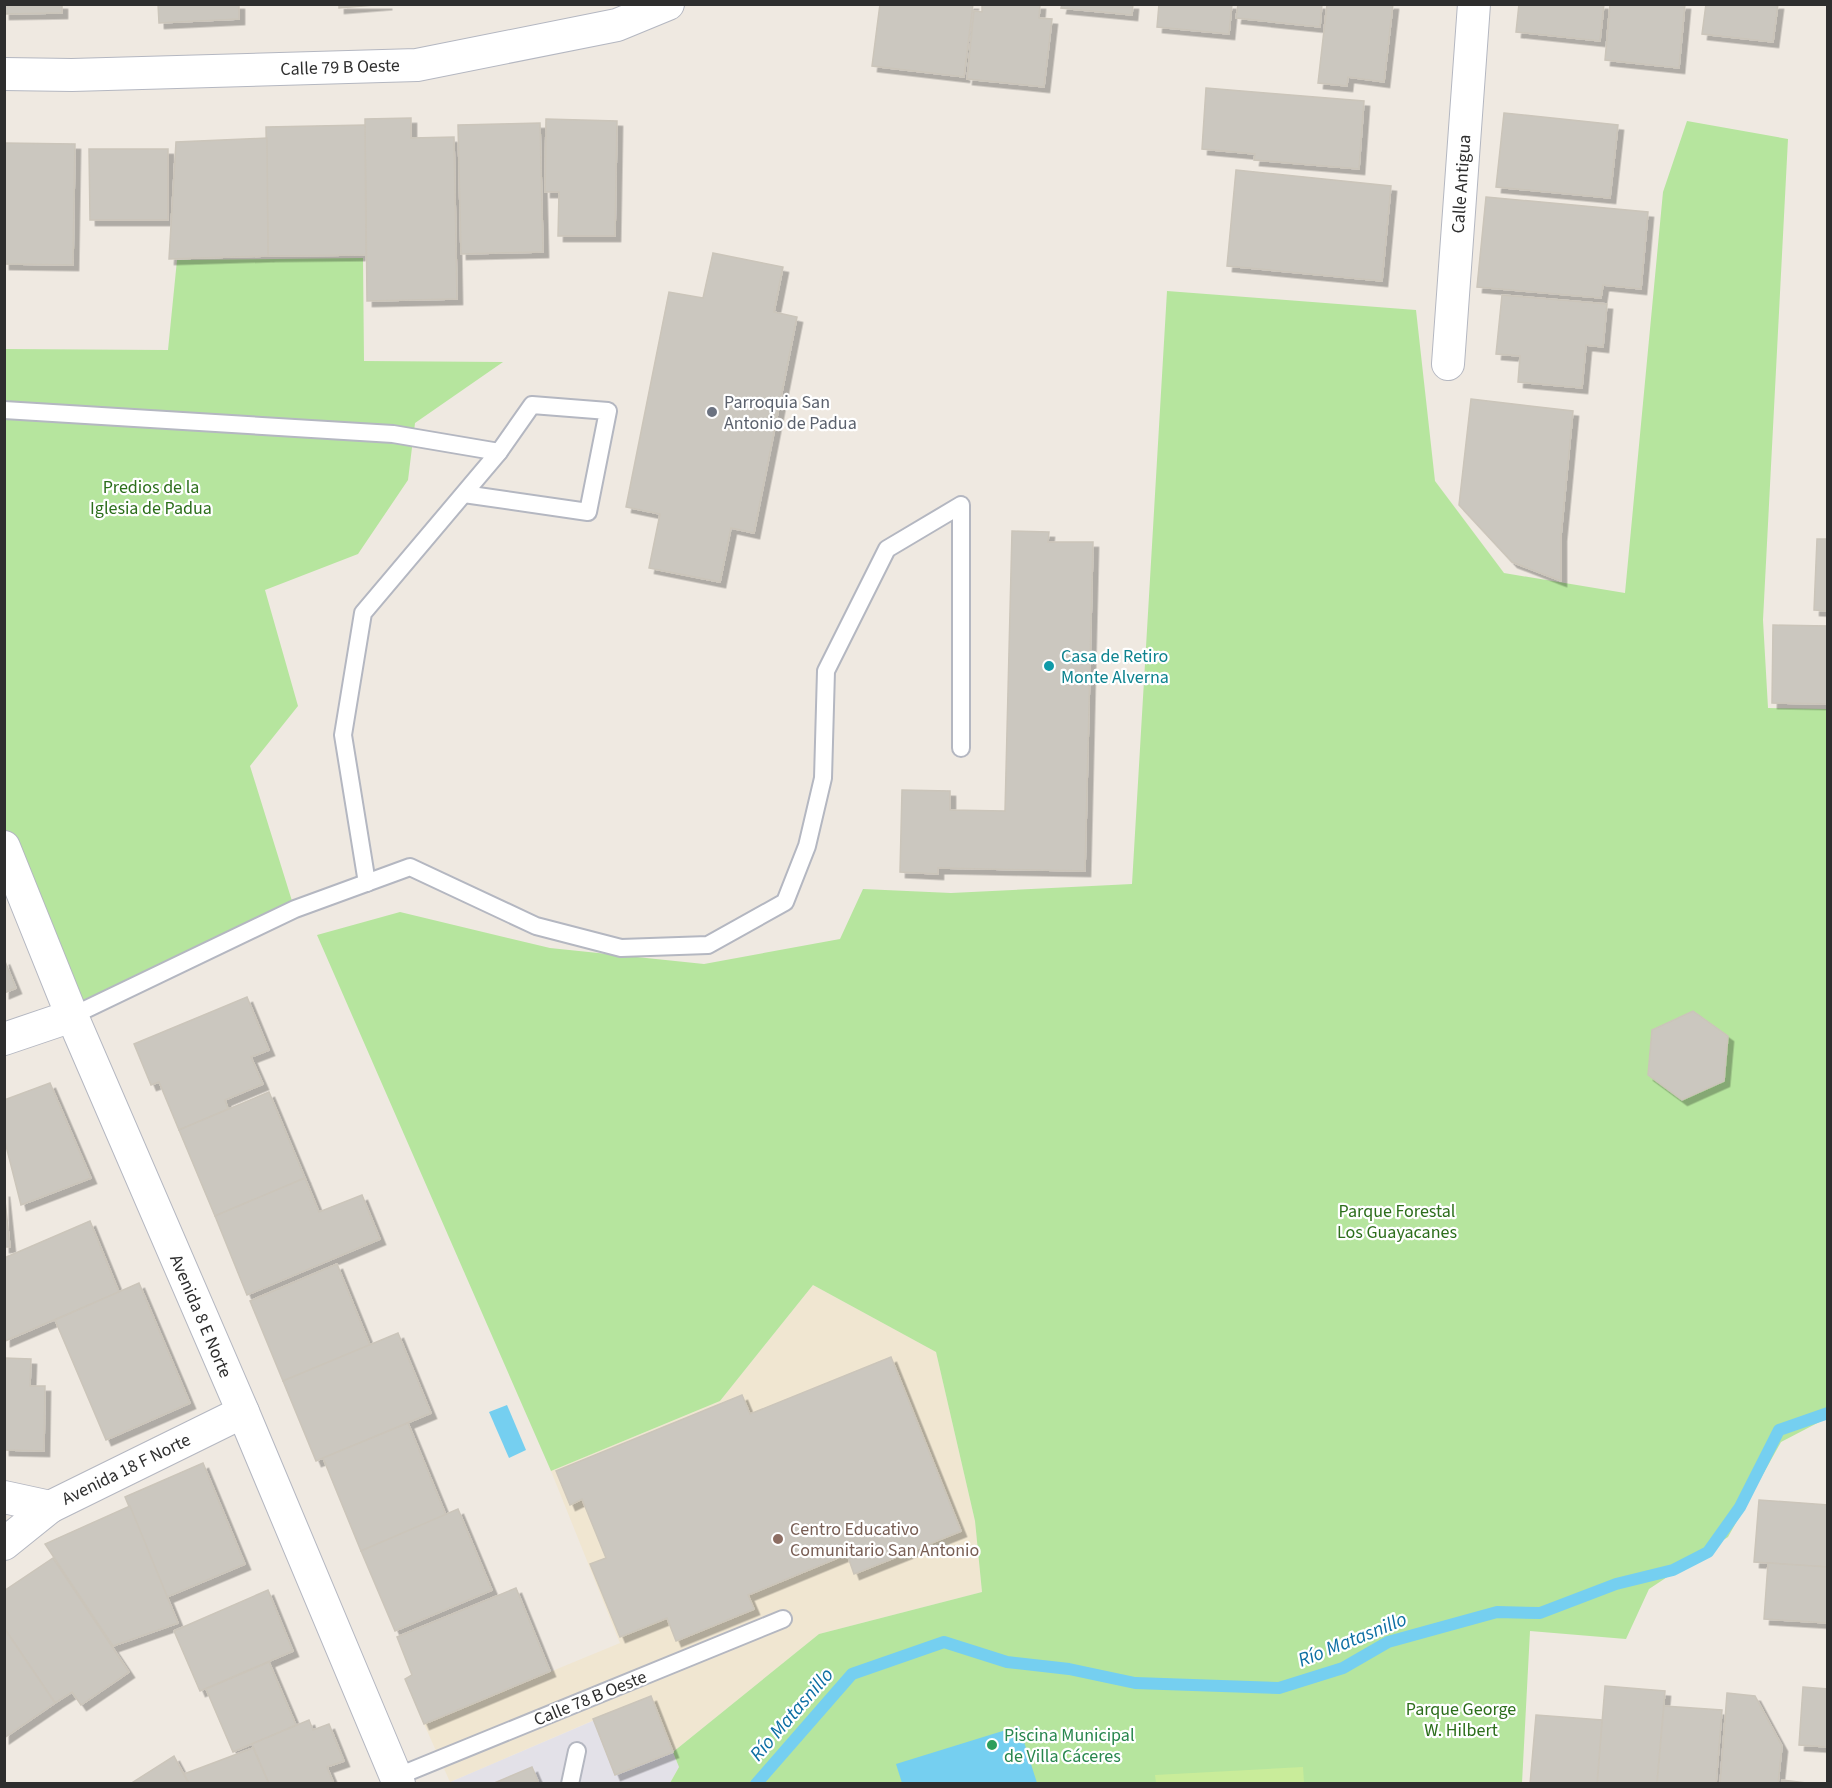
<svg xmlns="http://www.w3.org/2000/svg" width="1832" height="1788" viewBox="0 0 1832 1788" font-family="'Source Sans 3',sans-serif">
<style>
.industrial{fill:#e3e1e8}
.education{fill:#f0e6d1}
.green{fill:#b6e59e}
.pitch{fill:#c9ec9a}
.water{fill:#75cff0}
.lines{fill:none;stroke-linecap:round;stroke-linejoin:round}
.stream{stroke:#75cff0;stroke-width:12}
.building{fill:#cbc7bf;stroke:#cbc5ba;stroke-width:1.5;filter:url(#shadow)}
.service-casing{stroke:#b4b7c1;stroke-width:20}
.minor-casing{stroke:#b4b7c1;stroke-width:34}
.service{stroke:#fff;stroke-width:16}
.minor{stroke:#fff;stroke-width:32}
.worship-dot{fill:#6b7280;stroke:#fff;stroke-width:2}
.culture-dot{fill:#0f9aa8;stroke:#fff;stroke-width:2}
.education-dot{fill:#8d6e63;stroke:#fff;stroke-width:2}
.leisure-dot{fill:#2e9e5b;stroke:#fff;stroke-width:2}
.labels{text-anchor:middle;stroke-width:4.5;stroke-linejoin:round;paint-order:stroke}
.street-label{font-size:18px;fill:#2e2e2e;stroke:#fff}
.worship-label{font-size:18px;fill:#5b616d;stroke:#fff;text-anchor:start}
.park-label{font-size:18px;fill:#2c6e1b;stroke:#fff}
.culture-label{font-size:18px;fill:#0d838f;stroke:#fff;text-anchor:start}
.education-label{font-size:18px;fill:#785e54;stroke:#fff;text-anchor:start}
.leisure-label{font-size:18px;fill:#27864d;stroke:#fff;text-anchor:start}
.water-label{font-size:20px;font-style:italic;fill:#0d6fa3;stroke:#fff}
</style>
<defs>
<filter id="shadow"><feDropShadow dx="5.5" dy="5.5" stdDeviation="0" flood-color="#0004"/></filter>
</defs>
<rect width="100%" height="100%" fill="#efe9e1"/>
<!-- industrial -->
<polygon class="industrial" points="651,1696 679,1767 670,1783 450,1782"/>
<!-- education -->
<polygon class="education" points="813,1285 936,1352 975,1521 982,1592 819,1634 673,1752 650,1696 450,1782 424,1724 620,1643 551,1471 720,1401"/>
<!-- green -->
<g class="green">
<polygon points="1687,121 1788,139 1763,620 1768,708 1827,709 1827,1418 1781,1442 1728,1537 1649,1589 1626,1639 1530,1631 1522,1783 670,1783 679,1767 673,1752 819,1634 982,1592 975,1521 936,1352 813,1285 720,1401 551,1471 317,935 400,912 550,948 704,964 840,939 863,889 951,893 1132,884 1167,291 1416,310 1435,481 1504,573 1625,593 1663,192"/>
<polygon points="363,258 364,361 503,362 415,423 408,480 358,554 265,590 298,706 250,766 292,901 72,1016 5,847 5,349 168,350 177,260"/>
</g>
<!-- pitch -->
<polygon class="pitch" points="1303,1767 1304,1783 1156,1783 1155,1775"/>
<!-- water -->
<g class="water">
<polygon points="507,1405 526,1450 509,1458 489,1412"/>
<polygon points="1019,1726 1037,1783 902,1783 896,1764"/>
</g>
<g class="lines">
<!-- stream -->
<polyline class="stream" points="756,1784 852,1674 944,1642 1007,1662 1069,1669 1135,1683 1279,1688 1343,1668 1388,1642 1497,1612 1540,1613 1616,1584 1673,1570 1708,1552 1740,1507 1779,1430 1828,1413"/>
</g>
<!-- building -->
<g class="building">
<polygon points="4,4 62,4 62,13 4,14"/>
<polygon points="158,4 239,4 239,19 159,23"/>
<polygon points="339,4 387,4 339,8"/>
<polygon points="880,4 973,4 964,77 872,66"/>
<polygon points="982,4 1040,4 1039,18 1052,19 1044,87 967,79 974,11 982,12"/>
<polygon points="1062,4 1133,4 1132,15 1061,8"/>
<polygon points="1159,4 1232,4 1229,34 1157,27"/>
<polygon points="1238,4 1322,4 1320,27 1236,18"/>
<polygon points="1327,4 1393,4 1384,82 1348,77 1347,86 1318,83"/>
<polygon points="1519,4 1604,4 1600,41 1516,32"/>
<polygon points="1610,4 1685,4 1679,68 1605,60"/>
<polygon points="1706,4 1778,4 1773,42 1702,34"/>
<polygon points="1206,88 1364,101 1359,169 1254,160 1255,154 1202,149"/>
<polygon points="1504,113 1618,125 1610,198 1496,187"/>
<polygon points="411,118 411,138 454,137 457,299 367,301 365,119"/>
<polygon points="546,119 617,121 615,236 558,236 559,192 545,192"/>
<polygon points="540,123 543,252 461,254 458,125"/>
<polygon points="365,125 366,255 268,256 266,127"/>
<polygon points="267,138 268,256 169,259 176,142"/>
<polygon points="4,143 75,144 73,265 4,264"/>
<polygon points="89,149 168,149 168,220 90,220"/>
<polygon points="1236,170 1391,186 1382,281 1227,266"/>
<polygon points="1486,197 1648,212 1641,289 1603,285 1601,298 1477,287"/>
<polygon points="713,253 783,267 774,312 797,317 754,533 731,528 720,582 649,568 660,514 626,507 669,292 703,298"/>
<polygon points="1502,295 1607,304 1603,347 1586,345 1582,388 1518,382 1520,356 1496,354"/>
<polygon points="1471,399 1573,411 1561,536 1561,581 1512,562 1459,505"/>
<polygon points="1012,531 1049,532 1048,542 1093,542 1085,871 938,868 938,874 900,872 902,790 950,791 950,810 1005,811"/>
<polygon points="1817,539 1828,539 1828,611 1814,610"/>
<polygon points="1773,625 1828,626 1828,704 1772,703"/>
<polygon points="4,959 16,988 4,993"/>
<polygon points="247,997 269,1050 251,1057 263,1084 225,1100 228,1109 179,1130 159,1082 151,1085 134,1044"/>
<polygon points="1693,1011 1728,1036 1724,1081 1682,1100 1648,1075 1652,1030"/>
<polygon points="50,1083 91,1178 21,1205 4,1138 4,1100"/>
<polygon points="269,1092 305,1178 215,1216 179,1130"/>
<polygon points="305,1178 319,1212 362,1195 380,1239 247,1295 215,1216"/>
<polygon points="4,1191 10,1247 4,1247"/>
<polygon points="90,1221 119,1292 5,1341 4,1258"/>
<polygon points="337,1264 370,1345 283,1381 250,1301"/>
<polygon points="139,1283 190,1403 106,1440 55,1320"/>
<polygon points="398,1333 431,1413 316,1461 283,1381"/>
<polygon points="891,1357 961,1531 854,1574 847,1554 748,1595 754,1609 676,1641 667,1618 620,1637 590,1564 606,1558 582,1499 570,1505 556,1471 742,1395 750,1414"/>
<polygon points="4,1358 31,1359 30,1386 45,1386 44,1451 4,1450"/>
<polygon points="408,1423 446,1515 361,1551 323,1458"/>
<polygon points="203,1463 245,1564 167,1597 125,1497"/>
<polygon points="1759,1500 1828,1505 1828,1567 1754,1562"/>
<polygon points="130,1506 178,1623 113,1646 45,1544"/>
<polygon points="458,1509 492,1590 395,1631 361,1551"/>
<polygon points="53,1558 129,1672 81,1705 72,1692 55,1703 4,1628 4,1591"/>
<polygon points="1768,1563 1828,1567 1828,1623 1764,1619"/>
<polygon points="516,1588 550,1671 424,1724 405,1679 412,1675 397,1637"/>
<polygon points="268,1590 293,1651 200,1691 174,1631"/>
<polygon points="4,1628 55,1703 4,1738"/>
<polygon points="269,1662 296,1725 233,1752 206,1689"/>
<polygon points="1605,1686 1665,1691 1657,1784 1597,1784"/>
<polygon points="1803,1687 1828,1689 1828,1747 1799,1745"/>
<polygon points="1727,1693 1755,1696 1782,1746 1778,1784 1720,1784"/>
<polygon points="651,1696 673,1752 615,1775 593,1719"/>
<polygon points="1664,1706 1722,1710 1716,1784 1657,1784"/>
<polygon points="1536,1715 1602,1720 1597,1784 1530,1784"/>
<polygon points="309,1720 313,1730 329,1724 344,1761 327,1767 334,1784 269,1784 252,1744"/>
<polygon points="253,1748 269,1784 189,1784 184,1774"/>
<polygon points="174,1756 189,1784 130,1784"/>
<polygon points="532,1767 538,1781 532,1784 492,1784"/>
<polygon points="1782,1780 1815,1784 1782,1784"/>
</g>
<g class="lines">
<defs>
<g id="service">
<polyline points="4,410 393,434 499,452 363,613 343,735 367,883"/>
<polyline points="464,494 588,512 608,411 532,405 499,452"/>
<polyline points="72,1016 295,909 410,867 536,926 621,948 708,945 785,902 807,846 823,778 826,671 887,549 961,505 961,748"/>
<polyline points="396,1777 783,1619"/>
<polyline points="570,1784 577,1751"/>
</g>
<g id="minor">
<polyline points="4,74 72,75 417,65 617,25 668,4"/>
<polyline points="1448,364 1474,4"/>
<polyline points="4,847 72,1016 243,1412 399,1784"/>
<polyline points="4,1039 72,1016"/>
<polyline points="4,1497 50,1507 243,1412"/>
<polyline points="4,1544 50,1507"/>
</g>
</defs>
<!-- service casing -->
<use href="#service" class="service-casing"/>
<!-- minor casing -->
<use href="#minor" class="minor-casing"/>
<!-- service -->
<use href="#service" class="service"/>
<!-- minor -->
<use href="#minor" class="minor"/>
</g>
<!-- markers -->
<circle class="worship-dot" cx="712" cy="412" r="6"/>
<circle class="culture-dot" cx="1049" cy="666" r="6"/>
<circle class="education-dot" cx="778" cy="1539" r="6"/>
<circle class="leisure-dot" cx="992" cy="1745" r="6"/>
<g class="labels">
<!-- street labels -->
<g class="street-label">
<text transform="translate(340 67) rotate(-2)" y="6">Calle 79 B Oeste</text>
<text transform="translate(1461 184) rotate(-86)" y="6">Calle Antigua</text>
<text transform="translate(201 1316) rotate(67)" y="6">Avenida 8 E Norte</text>
<text transform="translate(126 1469) rotate(-26)" y="6">Avenida 18 F Norte</text>
<text transform="translate(590 1698) rotate(-22)" y="6">Calle 78 B Oeste</text>
</g>
<!-- worship labels -->
<g class="worship-label">
<text x="724" y="408">Parroquia San<tspan x="724" dy="21">Antonio de Padua</tspan></text>
</g>
<!-- park labels -->
<g class="park-label">
<text x="151" y="493">Predios de la<tspan x="151" dy="21">Iglesia de Padua</tspan></text>
<text x="1397" y="1217">Parque Forestal<tspan x="1397" dy="21">Los Guayacanes</tspan></text>
<text x="1461" y="1715">Parque George<tspan x="1461" dy="21">W. Hilbert</tspan></text>
</g>
<!-- culture labels -->
<g class="culture-label">
<text x="1061" y="662">Casa de Retiro<tspan x="1061" dy="21">Monte Alverna</tspan></text>
</g>
<!-- education labels -->
<g class="education-label">
<text x="790" y="1535">Centro Educativo<tspan x="790" dy="21">Comunitario San Antonio</tspan></text>
</g>
<!-- leisure labels -->
<g class="leisure-label">
<text x="1004" y="1741">Piscina Municipal<tspan x="1004" dy="21">de Villa Cáceres</tspan></text>
</g>
<!-- water labels -->
<g class="water-label">
<text transform="translate(1352 1639) rotate(-22)" y="7">Río Matasnillo</text>
<text transform="translate(791 1714) rotate(-49)" y="7">Río Matasnillo</text>
</g>
</g>
<!-- border -->
<rect width="1832" height="1788" fill="none" stroke="#2e2e2e" stroke-width="12"/>
</svg>
